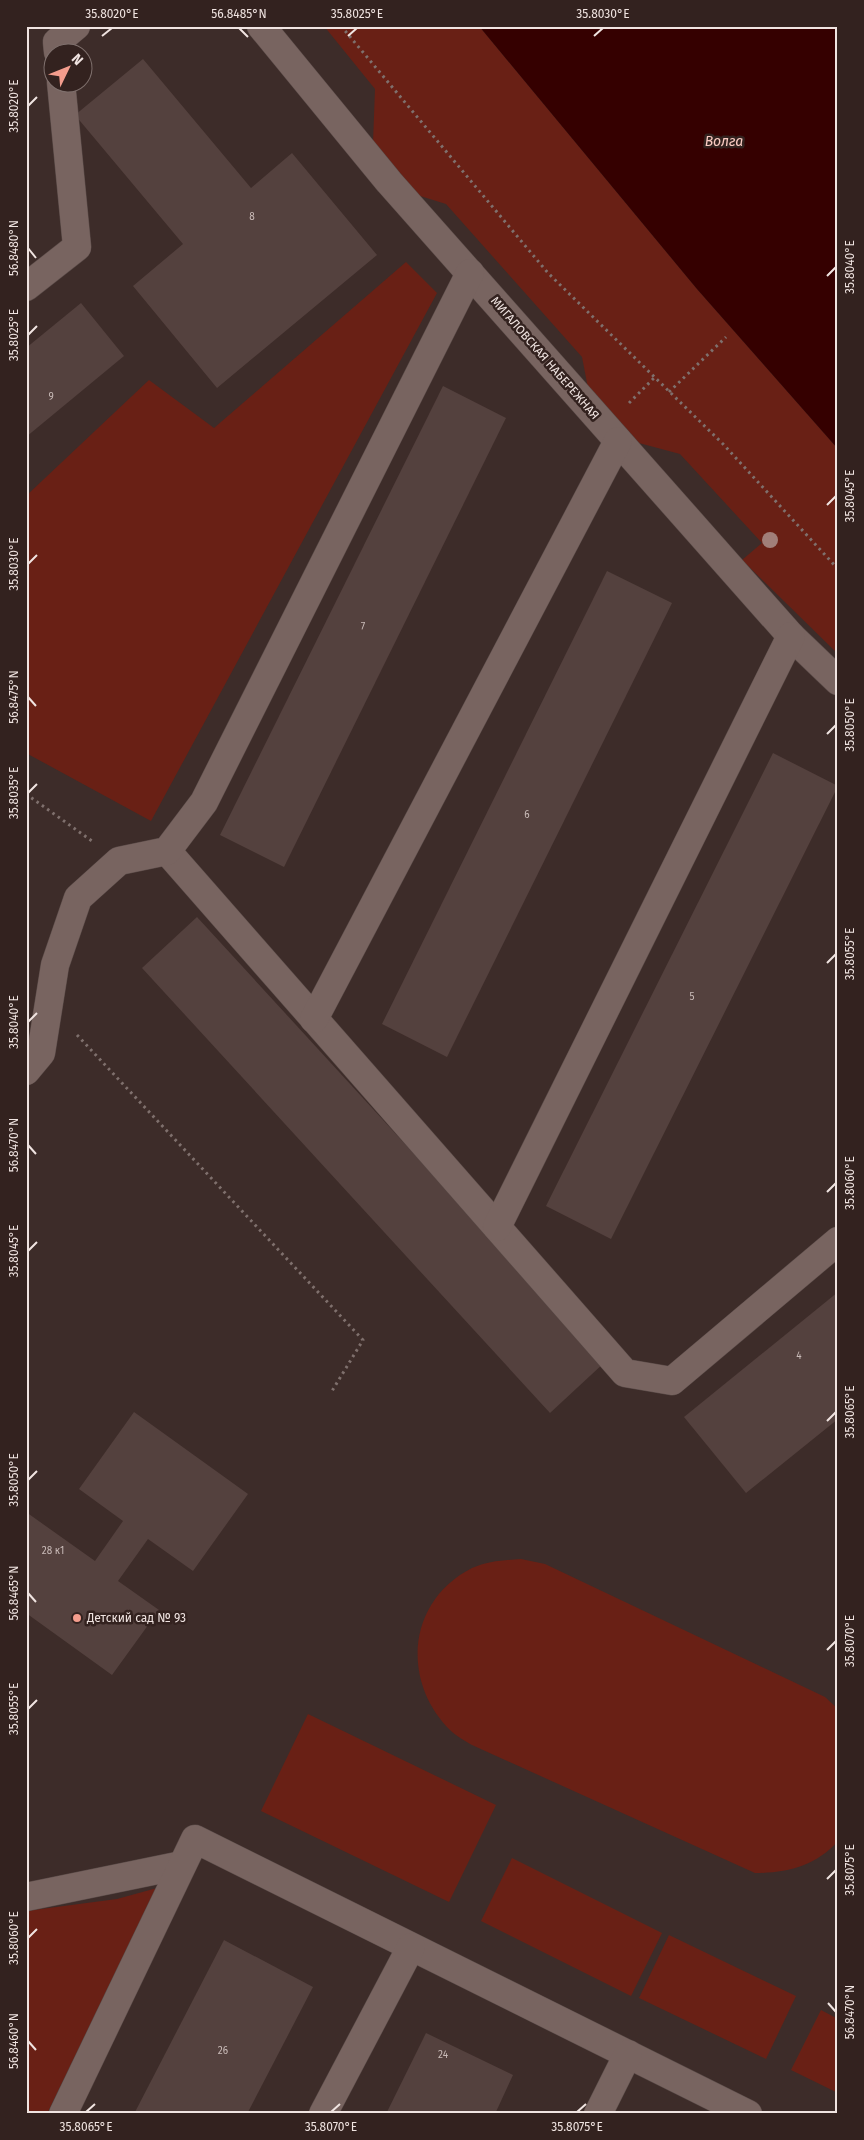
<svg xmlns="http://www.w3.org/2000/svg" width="864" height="2140" viewBox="0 0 864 2140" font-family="'Fira Sans',sans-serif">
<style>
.green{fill:#692015}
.water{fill:#350000}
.building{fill:#54413e}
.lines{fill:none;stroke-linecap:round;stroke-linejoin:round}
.minor-casing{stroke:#594a47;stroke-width:29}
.path{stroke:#7f706d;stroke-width:3;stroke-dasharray:2.5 4;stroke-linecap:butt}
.minor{stroke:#786460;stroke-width:28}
.tree{fill:#a17f79}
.ticks{fill:none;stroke:#f0e4e1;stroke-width:2}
.poi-dot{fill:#f49d8d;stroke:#33221f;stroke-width:2}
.labels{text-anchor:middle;stroke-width:5;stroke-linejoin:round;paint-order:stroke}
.number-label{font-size:10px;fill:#c9bbb8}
.street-label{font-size:12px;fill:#f0e4e1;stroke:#33221f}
.poi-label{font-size:12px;fill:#f0e4e1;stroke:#33221f;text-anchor:start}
.water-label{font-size:14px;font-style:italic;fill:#fbcbc2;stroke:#33221f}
.neatline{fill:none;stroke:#f0e4e1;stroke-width:2}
.ticks-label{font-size:12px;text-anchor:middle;fill:#f0e4e1}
</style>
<rect width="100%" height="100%" fill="#3d2c29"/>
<!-- green -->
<g class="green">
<polygon points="324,26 479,26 697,289 838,449 838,654 742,560 762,543 680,454 639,443 588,388 582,357 446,204 417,195 373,143 375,89"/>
<polygon points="406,262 437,293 151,821 26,753 26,496 149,380 214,428"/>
<path d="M521,1559L545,1564L825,1697L838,1709V1841C816,1866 787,1873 755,1873L472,1745C465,1741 456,1736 450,1730C401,1681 407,1601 472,1568C488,1561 504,1560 521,1559Z"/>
<polygon points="308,1714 496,1805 449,1902 261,1811"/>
<polygon points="512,1858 662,1933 631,1996 481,1921"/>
<polygon points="157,1888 47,2114 26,2114 26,1911 117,1899"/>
<polygon points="669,1935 796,1996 766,2059 639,1998"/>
<polygon points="821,2010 838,2019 838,2093 791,2070"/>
</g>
<!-- water -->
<polygon class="water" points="479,26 838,26 838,449 697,289"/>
<!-- building -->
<g class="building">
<polygon points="143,59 251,188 292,153 377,255 217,388 133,286 183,244 75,115"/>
<polygon points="81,303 124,356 26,437 26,348"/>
<polygon points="443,386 506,418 284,867 220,835"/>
<polygon points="607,571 672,603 447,1057 382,1024"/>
<polygon points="773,753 838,786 611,1239 546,1206"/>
<polygon points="197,917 605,1362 550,1413 142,968"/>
<polygon points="838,1292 838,1419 746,1493 684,1417"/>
<polygon points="134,1412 248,1494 193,1571 148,1539 118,1581 159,1610 112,1675 26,1613 26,1512 95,1561 123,1521 79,1489"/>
<polygon points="224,1940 313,1987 247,2114 134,2114"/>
<polygon points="426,2033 513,2075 495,2114 386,2114"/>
</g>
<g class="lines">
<defs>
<g id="minor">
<polyline points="261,26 389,182 791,636 838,681"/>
<polyline points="58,52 57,42 76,26"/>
<polyline points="26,287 77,247 61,82"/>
<polyline points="167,851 625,1373 672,1381 838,1241"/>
<polyline points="314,1019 618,441"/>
<polyline points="26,1071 41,1053 55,965 78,898 119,861 167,851 204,802 470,273"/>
<polyline points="497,1227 791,636"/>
<polyline points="26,1897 182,1865"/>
<polyline points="63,2114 195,1839 748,2114"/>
<polyline points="323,2114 411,1947"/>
<polyline points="598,2114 628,2054"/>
</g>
</defs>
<!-- minor casing -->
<use href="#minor" class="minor-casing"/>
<!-- path -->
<g class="path">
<polyline points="341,26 548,273 723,444 838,569"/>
<polyline points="669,392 726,337"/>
<polyline points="629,403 655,377"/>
<polyline points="26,794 92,841"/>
<polyline points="77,1035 363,1340 332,1391"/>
</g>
<!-- minor -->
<use href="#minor" class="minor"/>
</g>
<!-- trees -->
<circle class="tree" cx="770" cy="540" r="8"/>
<!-- ticks -->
<path class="ticks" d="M239,28L248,37M102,36L112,28M348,36L357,28M594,36L603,28M28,106L37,97M28,248L36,258M827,276L836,267M28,335L37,326M827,505L836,496M28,564L37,555M28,697L36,706M827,734L836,725M28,793L37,784M827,963L836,954M28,1022L37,1013M28,1145L36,1154M827,1192L836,1183M28,1251L37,1242M827,1421L836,1412M28,1480L37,1471M28,1593L36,1602M827,1650L836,1641M28,1709L37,1700M827,1879L836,1870M28,1938L37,1929M828,2003L836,2012M28,2041L36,2050M86,2112L95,2104M331,2112L340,2104M577,2112L586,2104"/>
<!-- markers -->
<circle class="poi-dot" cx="77" cy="1618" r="5"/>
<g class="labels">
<!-- number labels -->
<g class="number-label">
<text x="252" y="220">8</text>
<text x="51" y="400">9</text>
<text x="363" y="630">7</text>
<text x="527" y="818">6</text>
<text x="692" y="1000">5</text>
<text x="799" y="1359">4</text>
<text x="53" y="1554">28 к1</text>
<text x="223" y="2054">26</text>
<text x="443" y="2058">24</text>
</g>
<!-- street labels -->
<g class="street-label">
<text transform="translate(545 358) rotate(49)" y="4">МИГАЛОВСКАЯ НАБЕРЕЖНАЯ</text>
</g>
<!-- poi labels -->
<g class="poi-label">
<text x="87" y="1622">Детский сад № 93</text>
</g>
<!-- water labels -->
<g class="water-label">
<text x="724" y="146">Волга</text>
</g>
</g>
<!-- border -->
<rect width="864" height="2140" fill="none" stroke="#33221f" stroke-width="55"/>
<!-- north arrow -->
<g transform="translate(68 68) rotate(47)"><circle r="24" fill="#33221f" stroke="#7f706d"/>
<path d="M0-4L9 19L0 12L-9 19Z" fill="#f49d8d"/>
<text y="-8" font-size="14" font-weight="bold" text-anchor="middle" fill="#f0e4e1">N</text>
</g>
<rect x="28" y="28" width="808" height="2084" class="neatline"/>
<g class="ticks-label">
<text x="112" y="18">35.8020°E</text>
<text x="239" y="18">56.8485°N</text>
<text x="357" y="18">35.8025°E</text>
<text x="603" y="18">35.8030°E</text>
<text transform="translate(14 106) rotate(-90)" y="4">35.8020°E</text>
<text transform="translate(14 248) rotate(-90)" y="4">56.8480°N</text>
<text transform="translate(850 267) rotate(-90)" y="4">35.8040°E</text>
<text transform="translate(14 335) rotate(-90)" y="4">35.8025°E</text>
<text transform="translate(850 496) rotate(-90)" y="4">35.8045°E</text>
<text transform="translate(14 564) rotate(-90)" y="4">35.8030°E</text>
<text transform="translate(14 697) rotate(-90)" y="4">56.8475°N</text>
<text transform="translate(850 725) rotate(-90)" y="4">35.8050°E</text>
<text transform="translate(14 793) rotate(-90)" y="4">35.8035°E</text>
<text transform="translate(850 954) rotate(-90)" y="4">35.8055°E</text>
<text transform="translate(14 1022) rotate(-90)" y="4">35.8040°E</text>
<text transform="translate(14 1145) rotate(-90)" y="4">56.8470°N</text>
<text transform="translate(850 1183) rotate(-90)" y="4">35.8060°E</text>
<text transform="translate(14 1251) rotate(-90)" y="4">35.8045°E</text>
<text transform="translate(850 1412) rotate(-90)" y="4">35.8065°E</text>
<text transform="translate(14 1480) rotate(-90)" y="4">35.8050°E</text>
<text transform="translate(14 1593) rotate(-90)" y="4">56.8465°N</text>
<text transform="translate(850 1641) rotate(-90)" y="4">35.8070°E</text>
<text transform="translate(14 1709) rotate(-90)" y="4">35.8055°E</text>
<text transform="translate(850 1870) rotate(-90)" y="4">35.8075°E</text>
<text transform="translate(14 1938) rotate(-90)" y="4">35.8060°E</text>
<text transform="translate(850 2012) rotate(-90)" y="4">56.8470°N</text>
<text transform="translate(14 2041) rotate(-90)" y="4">56.8460°N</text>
<text x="86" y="2131">35.8065°E</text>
<text x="331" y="2131">35.8070°E</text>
<text x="577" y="2131">35.8075°E</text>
</g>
</svg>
